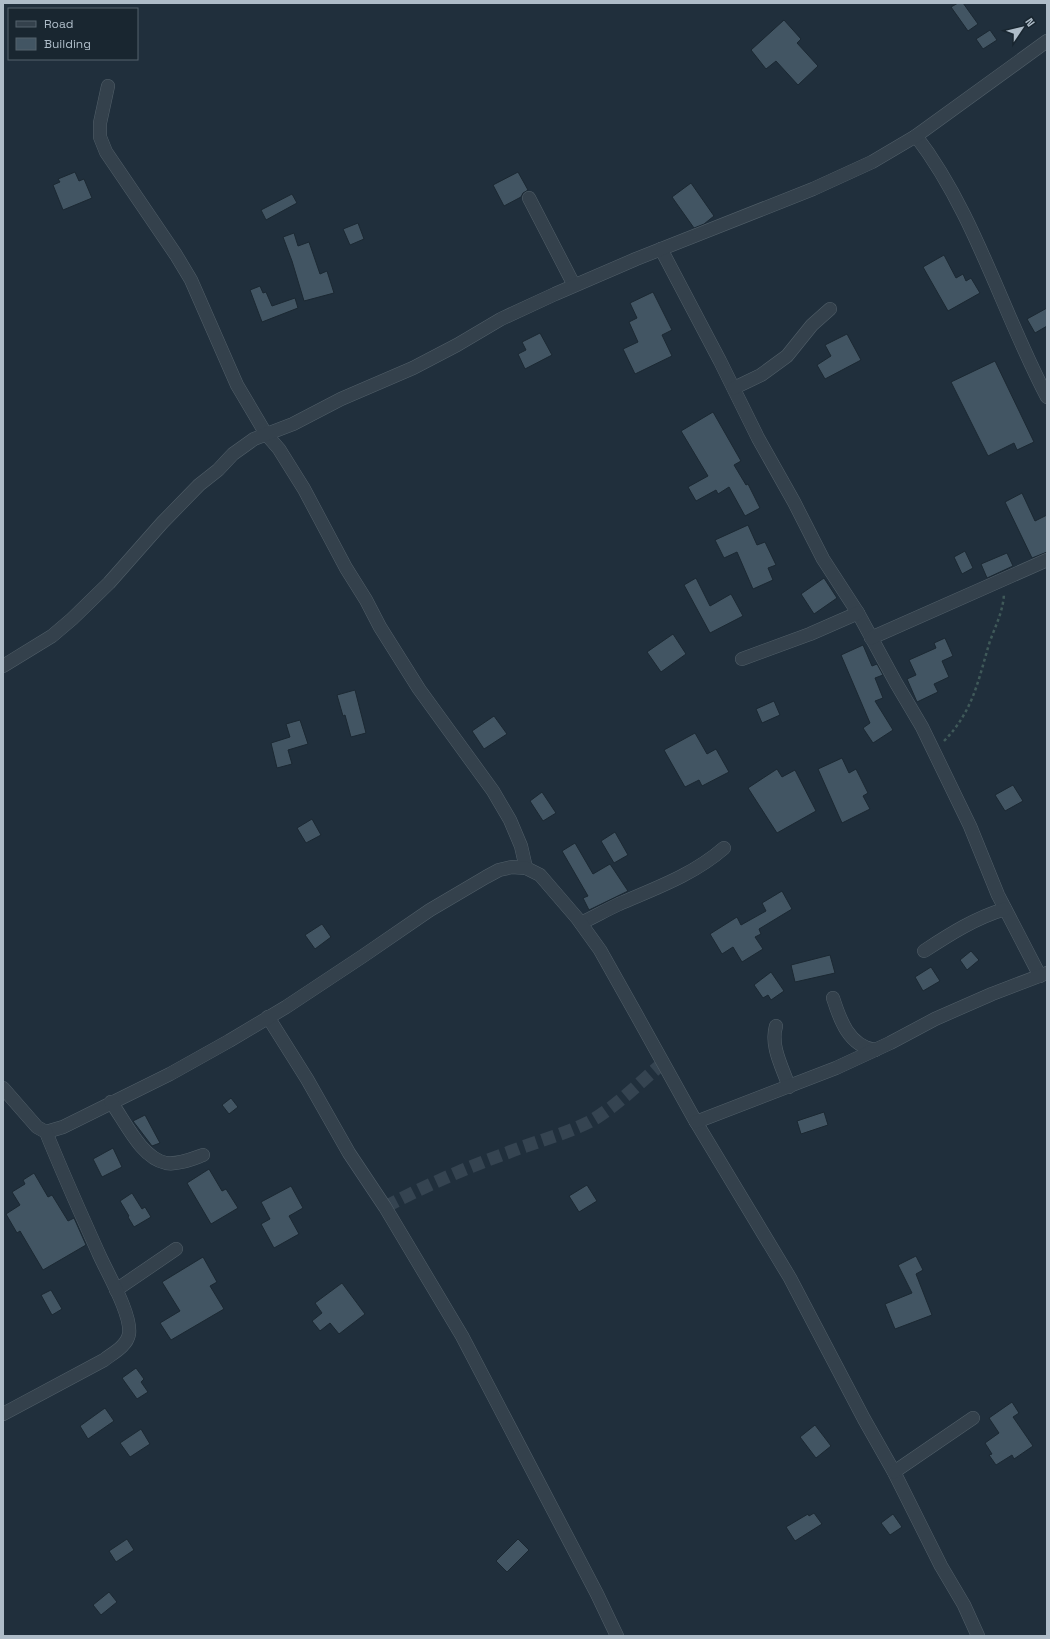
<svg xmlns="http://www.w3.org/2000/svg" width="1050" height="1639" viewBox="0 0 1050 1639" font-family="'Space Grotesk',sans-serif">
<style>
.building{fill:#425563;stroke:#1b2832}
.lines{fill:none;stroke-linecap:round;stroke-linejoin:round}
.minor-tunnel{stroke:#354451;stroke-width:13;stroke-dasharray:13 6;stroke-linecap:butt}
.minor-casing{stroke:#515f69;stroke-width:14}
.path{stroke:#3f5959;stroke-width:2.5;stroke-dasharray:3 3;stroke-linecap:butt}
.minor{stroke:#34414c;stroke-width:13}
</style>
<rect width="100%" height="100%" fill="#202f3c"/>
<!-- building -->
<g class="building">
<polygon points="958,3 963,3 978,24 968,31 951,7"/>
<polygon points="784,20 801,39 797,43 818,66 798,85 776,61 766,69 751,50"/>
<polygon points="990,30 997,40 983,49 976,39"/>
<polygon points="75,172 79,181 84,179 92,198 63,210 53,185 60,182 58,179"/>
<polygon points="518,172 528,190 523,193 521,197 504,206 493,185"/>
<polygon points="691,183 714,216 704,224 694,228 672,197"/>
<polygon points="292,194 297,203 266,220 261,210"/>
<polygon points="358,223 364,239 350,245 343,229"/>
<polygon points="294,233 298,246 309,242 320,274 327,271 334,293 304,301 292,261 283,237"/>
<polygon points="944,255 956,278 963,274 966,281 971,278 980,293 948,311 923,267"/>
<polygon points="260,286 263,293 266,292 272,306 295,298 298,308 262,322 250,290"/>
<polygon points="653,292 672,330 662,335 672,356 635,374 623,349 638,342 629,322 637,318 630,303"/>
<polygon points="1047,308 1047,326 1035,333 1027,319"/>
<polygon points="540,333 552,355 525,369 518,354 526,350 522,342"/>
<polygon points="847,334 861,360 825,379 817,365 831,356 825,345"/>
<polygon points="995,361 1034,442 1017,450 1014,443 988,456 951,382"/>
<polygon points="713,412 741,461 734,465 746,485 748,484 760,508 745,516 729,487 718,494 716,490 696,501 688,487 708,476 681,431"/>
<polygon points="1022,493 1035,521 1047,515 1047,552 1032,558 1005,502"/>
<polygon points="748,525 757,545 765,542 776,565 768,568 773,580 753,589 737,552 724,558 715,540"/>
<polygon points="965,551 973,568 962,574 954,557"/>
<polygon points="1007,553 1013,566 987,578 981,564"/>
<polygon points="696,578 710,606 731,594 743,616 710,633 684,585"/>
<polygon points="824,578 837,598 814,614 801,594"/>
<polygon points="673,634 686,654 661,672 647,652"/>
<polygon points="945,638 953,656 942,661 949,677 934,684 938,692 917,702 907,679 916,675 909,660 936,648 934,643"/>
<polygon points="863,645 872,666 877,664 883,675 875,678 883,698 875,701 893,730 873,743 863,728 870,723 841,655"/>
<polygon points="355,690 366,733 351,737 345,715 343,716 337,695"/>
<polygon points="774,701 780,715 762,723 756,709"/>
<polygon points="494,716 507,734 484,749 472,731"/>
<polygon points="300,720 308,744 288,750 292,764 277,768 271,743 290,737 286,724"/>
<polygon points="695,733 707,754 716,749 729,772 702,786 699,780 685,787 664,750"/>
<polygon points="842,758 849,773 856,769 868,793 863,796 870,809 842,823 818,769"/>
<polygon points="777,769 782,777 795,770 816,811 777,833 748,788"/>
<polygon points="1013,785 1023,801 1005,811 995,795"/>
<polygon points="542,792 556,813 543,821 530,801"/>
<polygon points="312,819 321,835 306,843 297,828"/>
<polygon points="615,832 628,855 614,863 601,841"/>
<polygon points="575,843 593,874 610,864 628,891 589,910 583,898 588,896 562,851"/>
<polygon points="782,891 792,909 759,929 761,934 755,937 763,949 742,962 733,947 722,954 710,934 737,917 741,925 766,911 762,903"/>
<polygon points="322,924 331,937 315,949 305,935"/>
<polygon points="971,951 979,960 967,970 960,960"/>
<polygon points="830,955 835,973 795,982 791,965"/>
<polygon points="931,967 940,981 923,991 915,977"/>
<polygon points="771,972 784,991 771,1000 768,995 763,998 754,985"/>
<polygon points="231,1098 238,1107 229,1114 222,1105"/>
<polygon points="824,1112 828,1125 801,1134 797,1121"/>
<polygon points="145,1115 160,1143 152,1146 133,1121"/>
<polygon points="113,1148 122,1167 102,1177 93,1159"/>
<polygon points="209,1169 222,1191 226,1189 238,1208 211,1224 187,1183"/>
<polygon points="34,1173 48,1197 52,1195 68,1221 74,1218 86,1245 43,1270 20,1231 17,1233 6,1214 20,1205 12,1192 25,1184 23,1180"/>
<polygon points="587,1185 597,1201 579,1212 569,1196"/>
<polygon points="291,1186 303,1208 289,1216 299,1234 274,1248 261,1224 270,1219 261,1202"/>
<polygon points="132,1193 142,1209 145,1207 151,1217 134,1227 128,1217 129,1216 120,1201"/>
<polygon points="916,1256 923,1270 916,1274 932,1315 895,1329 885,1304 912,1293 898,1265"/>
<polygon points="203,1257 217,1282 210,1286 224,1309 171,1340 160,1323 180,1311 162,1282"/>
<polygon points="342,1283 365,1314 339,1334 330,1323 320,1331 312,1321 322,1313 315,1303"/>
<polygon points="51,1290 62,1309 52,1315 41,1295"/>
<polygon points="136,1368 144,1379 141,1382 148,1392 137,1399 122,1378"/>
<polygon points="1012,1402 1019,1413 1013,1417 1033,1446 1014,1459 1012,1455 996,1465 989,1455 992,1454 985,1443 999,1433 989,1418"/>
<polygon points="105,1408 114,1421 88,1439 80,1426"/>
<polygon points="815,1425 831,1446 816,1458 800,1437"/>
<polygon points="141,1429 150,1444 130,1457 120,1443"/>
<polygon points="814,1513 822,1524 795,1541 786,1527 808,1514 809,1516"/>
<polygon points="893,1514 902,1527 890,1535 881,1523"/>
<polygon points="127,1539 134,1550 116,1562 109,1551"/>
<polygon points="518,1539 529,1550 507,1572 496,1561"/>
<polygon points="109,1592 117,1602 101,1615 93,1605"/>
</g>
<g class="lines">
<!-- minor-tunnel -->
<path class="minor-tunnel" d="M385,1207C425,1186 465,1168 507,1153C534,1142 563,1135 589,1122C616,1107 639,1083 663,1063"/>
<defs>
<g id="minor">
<polyline points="108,86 100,123 100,137 106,152 176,255 191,280 237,385 266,434 279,449 304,489 346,568 366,600 380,627 419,689 493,791 510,820 521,846 526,868"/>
<path d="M916,136C975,213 1002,312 1047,397"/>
<polyline points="529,198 574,285"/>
<polyline points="661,249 720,361 758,438 794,502 823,559 858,613 896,683 922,727 970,826 998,895 1040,976"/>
<polyline points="734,388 761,375 787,356 812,325 830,309"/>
<polyline points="871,638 1047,560"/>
<polyline points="742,659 810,634 858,613"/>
<polyline points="3,666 52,636 72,619 109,583 162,523 199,485 218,470 233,454 254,439 293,424 341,399 413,368 457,345 501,319 555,294 636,259 813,189 872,162 916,136 1047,41"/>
<path d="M581,923C594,917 606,910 619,904C656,888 693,875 724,848"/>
<path d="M924,951C950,934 975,918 1005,909"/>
<path d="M833,998C840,1020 849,1046 875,1050"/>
<polyline points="268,1017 307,1079 349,1153 385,1207 462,1336 597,1594 617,1636"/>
<path d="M776,1026C770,1047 783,1068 789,1087"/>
<polyline points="3,1088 37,1127 46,1132 63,1127 170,1074 229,1041 286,1007 363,956 430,910 486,877 499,870 512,867 526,868 540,875 577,918 600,950 636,1014 696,1122 790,1278 864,1419 894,1472 941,1566 964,1605 978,1636"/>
<path d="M111,1102C125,1121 141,1158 166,1163C178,1165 192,1159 203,1155"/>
<polyline points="696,1122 836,1068 890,1043 935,1019 992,994 1047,973"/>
<polyline points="116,1290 176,1249"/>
<path d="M3,1414L104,1360C113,1353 127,1346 129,1334C132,1314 106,1271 98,1252C80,1212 62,1172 46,1132"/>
<polyline points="894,1472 973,1418"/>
</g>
</defs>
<!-- minor casing -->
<use href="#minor" class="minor-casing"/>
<!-- path -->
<path class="path" d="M944,741C974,710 978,680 990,641C996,625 1003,611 1004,594"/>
<!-- minor -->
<use href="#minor" class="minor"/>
</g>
<!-- border -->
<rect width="1050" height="1639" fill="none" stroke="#aebcc8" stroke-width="8"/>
<!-- legend -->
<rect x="8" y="8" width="130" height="52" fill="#192630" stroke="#55626d"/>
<rect x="16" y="21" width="20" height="6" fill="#34414c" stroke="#55626d"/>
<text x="44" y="28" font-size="12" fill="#aebcc8">Road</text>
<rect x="16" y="38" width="20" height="12" fill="#425563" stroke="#55626d"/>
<text x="44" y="48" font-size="12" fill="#aebcc8">Building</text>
<!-- north arrow -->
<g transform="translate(1022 28) rotate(55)" stroke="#192630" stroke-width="3" paint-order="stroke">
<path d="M0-3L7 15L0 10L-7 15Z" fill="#aebcc8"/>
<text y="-6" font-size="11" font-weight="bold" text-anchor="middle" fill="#aebcc8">N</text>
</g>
</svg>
